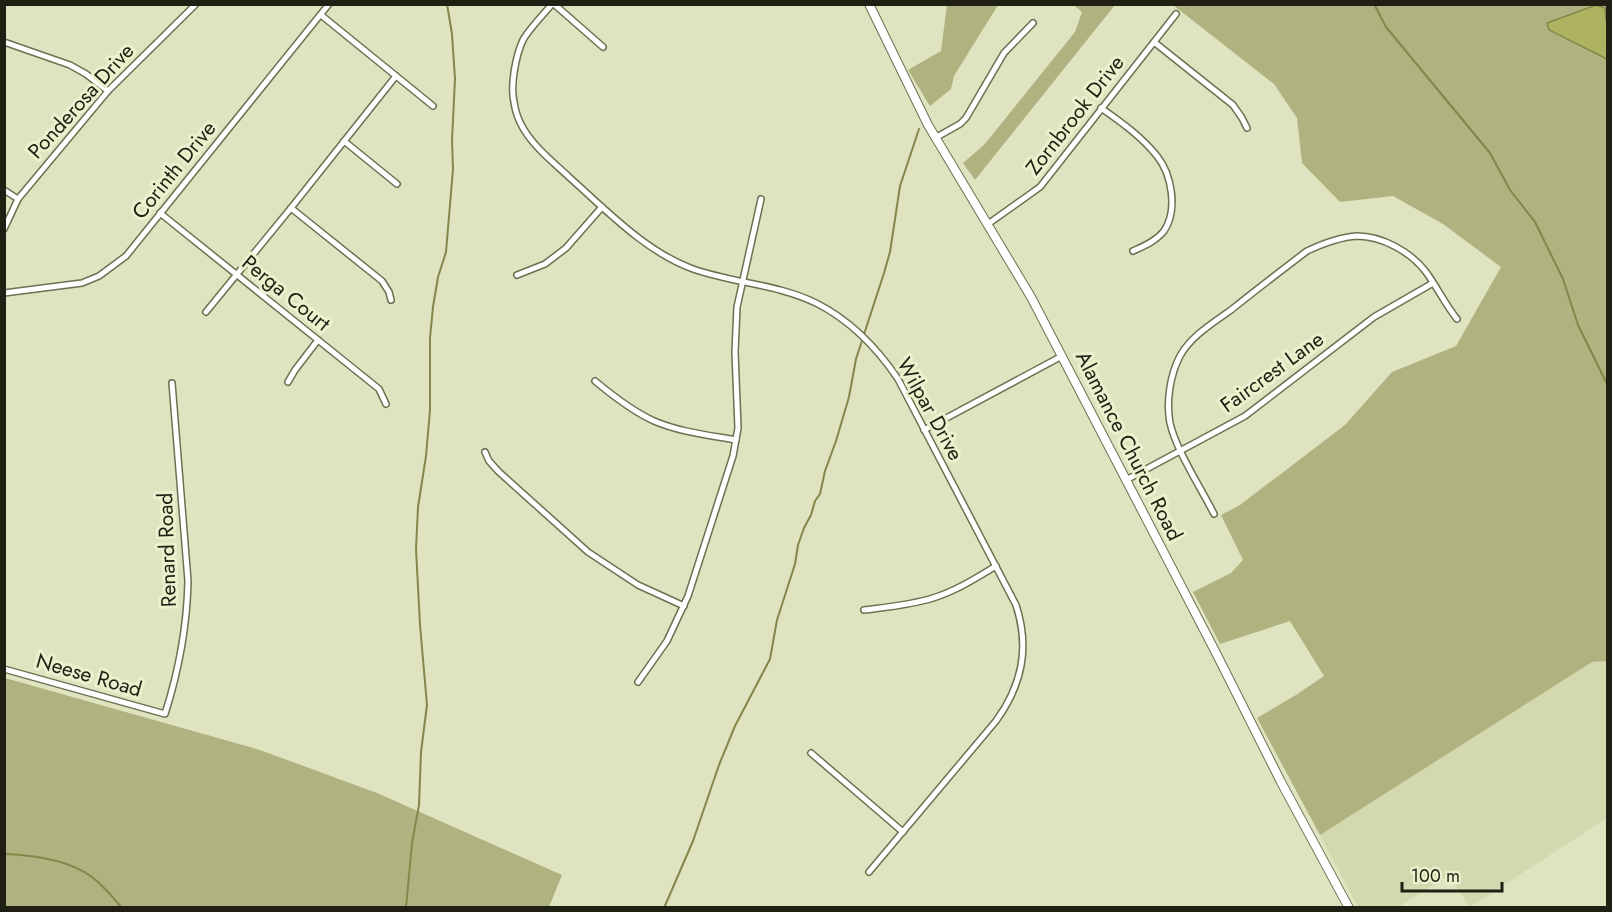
<svg xmlns="http://www.w3.org/2000/svg" width="1612" height="912" viewBox="0 0 1612 912" font-family="Jost,sans-serif">
<style>
.built{fill:#d4d8af}
.green{fill:#afb37f}
.water{fill:#aeb361;stroke:#83874a;stroke-width:1.5}
.lines{fill:none;stroke-linecap:round;stroke-linejoin:round}
.stream{stroke:#83874a;stroke-width:2}
.minor-casing{stroke:#6d7051;stroke-width:8}
.secondary-casing{stroke:#6d7051;stroke-width:10}
.minor{stroke:#fff;stroke-width:5}
.secondary{stroke:#fff;stroke-width:8}
.labels{text-anchor:middle;stroke-width:6;stroke-linejoin:round;paint-order:stroke}
.street-label{font-size:21px;fill:#1f2013;stroke:#ecf0cd}
</style>
<rect width="100%" height="100%" fill="#dfe3c0"/>
<!-- built -->
<polygon class="built" points="1607,661 1607,818 1470,907 1448,875 1399,907 1358,907 1320,835 1592,662"/>
<!-- green -->
<g class="green">
<polygon points="947,5 998,5 954,76 951,89 930,106 908,70 941,51"/>
<polygon points="1074,5 1115,5 975,180 963,163 984,145 1075,32 1082,12"/>
<polygon points="1173,5 1607,5 1607,23 1596,5 1547,24 1549,31 1607,59 1607,661 1592,662 1320,835 1257,718 1296,695 1324,676 1290,621 1220,644 1193,592 1231,573 1243,560 1221,515 1240,505 1345,425 1392,372 1456,346 1501,267 1443,224 1393,196 1340,202 1302,163 1297,118 1274,84"/>
<polygon points="5,678 260,750 377,793 562,875 549,907 5,907"/>
</g>
<!-- water -->
<polygon class="water" points="1596,5 1605,8 1606,20 1608,23 1607,59 1549,30 1547,23"/>
<g class="lines">
<!-- stream -->
<g class="stream">
<polyline points="1374,4 1386,27 1490,153 1510,190 1535,222 1563,279 1578,325 1608,386"/>
<path d="M4,854C32,855 69,860 92,877C103,886 113,897 122,908"/>
<polyline points="406,908 412,843 419,805 421,752 427,705 420,625 416,549 418,507 426,456 430,410 430,338 433,307 438,277 446,252 453,169 452,140 455,79 452,34 447,4"/>
<polyline points="664,908 693,841 719,765 735,726 770,659 777,620 795,564 798,545 804,528 811,515 815,501 820,494 825,471 836,441 849,397 856,359 884,273 890,252 900,186 919,129"/>
</g>
<defs>
<g id="minor">
<path d="M552,4C544,14 529,29 523,40C516,55 510,85 514,102C515,110 519,121 523,128C534,147 553,162 569,177C606,210 646,252 693,269C733,283 777,284 816,303C850,320 877,348 898,379L1016,605C1030,648 1022,685 996,721L869,872"/>
<polyline points="554,4 603,47"/>
<polyline points="321,15 433,106"/>
<polyline points="4,42 70,65 86,74 108,91"/>
<polyline points="1154,42 1233,105 1242,118 1247,128"/>
<path d="M1101,108C1121,122 1142,137 1157,156C1172,175 1178,210 1164,231C1156,241 1144,246 1133,251"/>
<polyline points="935,138 960,124 966,118 1004,53 1033,23"/>
<polyline points="344,141 397,184"/>
<polyline points="4,190 18,199"/>
<polyline points="291,208 382,281 389,292 391,300"/>
<polyline points="160,213 379,389 386,404"/>
<polyline points="988,224 1040,187 1176,14"/>
<polyline points="4,229 18,199 108,91 196,4"/>
<polyline points="517,275 545,264 566,248 602,207"/>
<polyline points="4,293 82,283 99,276 126,256 329,4"/>
<polyline points="206,312 291,208 396,76"/>
<path d="M595,381C613,396 632,411 654,421C680,432 708,435 736,440"/>
<polyline points="288,382 295,370 318,340"/>
<polyline points="924,430 1062,356"/>
<polyline points="485,452 489,461 499,472 588,552 638,585 684,606"/>
<polyline points="1126,480 1245,416 1374,317 1433,283"/>
<path d="M1214,514C1201,488 1176,450 1170,423C1166,402 1170,375 1180,356C1191,336 1213,323 1231,310C1256,290 1282,270 1307,251C1322,244 1340,237 1357,236C1382,236 1411,252 1426,272C1437,287 1445,304 1457,319"/>
<path d="M864,610C887,607 911,605 933,598C956,591 976,578 996,566"/>
<path d="M4,669L165,714C179,670 187,627 188,581L172,383"/>
<polyline points="638,682 667,641 688,596 733,456 738,428 735,352 737,307 761,199"/>
<polyline points="811,753 903,832"/>
</g>
<polyline id="secondary" points="869,4 928,125 1031,297 1215,651 1281,782 1349,908"/>
</defs>
<!-- minor casing -->
<use href="#minor" class="minor-casing"/>
<!-- secondary casing -->
<use href="#secondary" class="secondary-casing"/>
<!-- minor -->
<use href="#minor" class="minor"/>
<!-- secondary -->
<use href="#secondary" class="secondary"/>
</g>
<g class="labels">
<!-- street labels -->
<g class="street-label">
<text transform="translate(81 101) rotate(-48)" y="7">Ponderosa Drive</text>
<text transform="translate(1075 115) rotate(-52)" y="7">Zornbrook Drive</text>
<text transform="translate(174 170) rotate(-51)" y="7">Corinth Drive</text>
<text transform="translate(286 293) rotate(39)" y="7">Perga Court</text>
<text transform="translate(1272 372) rotate(-36)" y="7">Faircrest Lane</text>
<text transform="translate(930 409) rotate(61)" y="7">Wilpar Drive</text>
<text transform="translate(1129 446) rotate(63)" y="7">Alamance Church Road</text>
<text transform="translate(167 550) rotate(-92)" y="7">Renard Road</text>
<text transform="translate(89 675) rotate(16)" y="7">Neese Road</text>
</g>
</g>
<!-- border -->
<rect width="1612" height="912" fill="none" stroke="#1f2013" stroke-width="12"/>
<!-- scale -->
<path d="M1402 882v9h100v-9" fill="none" stroke="#1f2013" stroke-width="3"/>
<text x="1411" y="882" font-size="18" fill="#1f2013" stroke="#ecf0cd" stroke-width="4.5" paint-order="stroke">100 m</text>
</svg>
